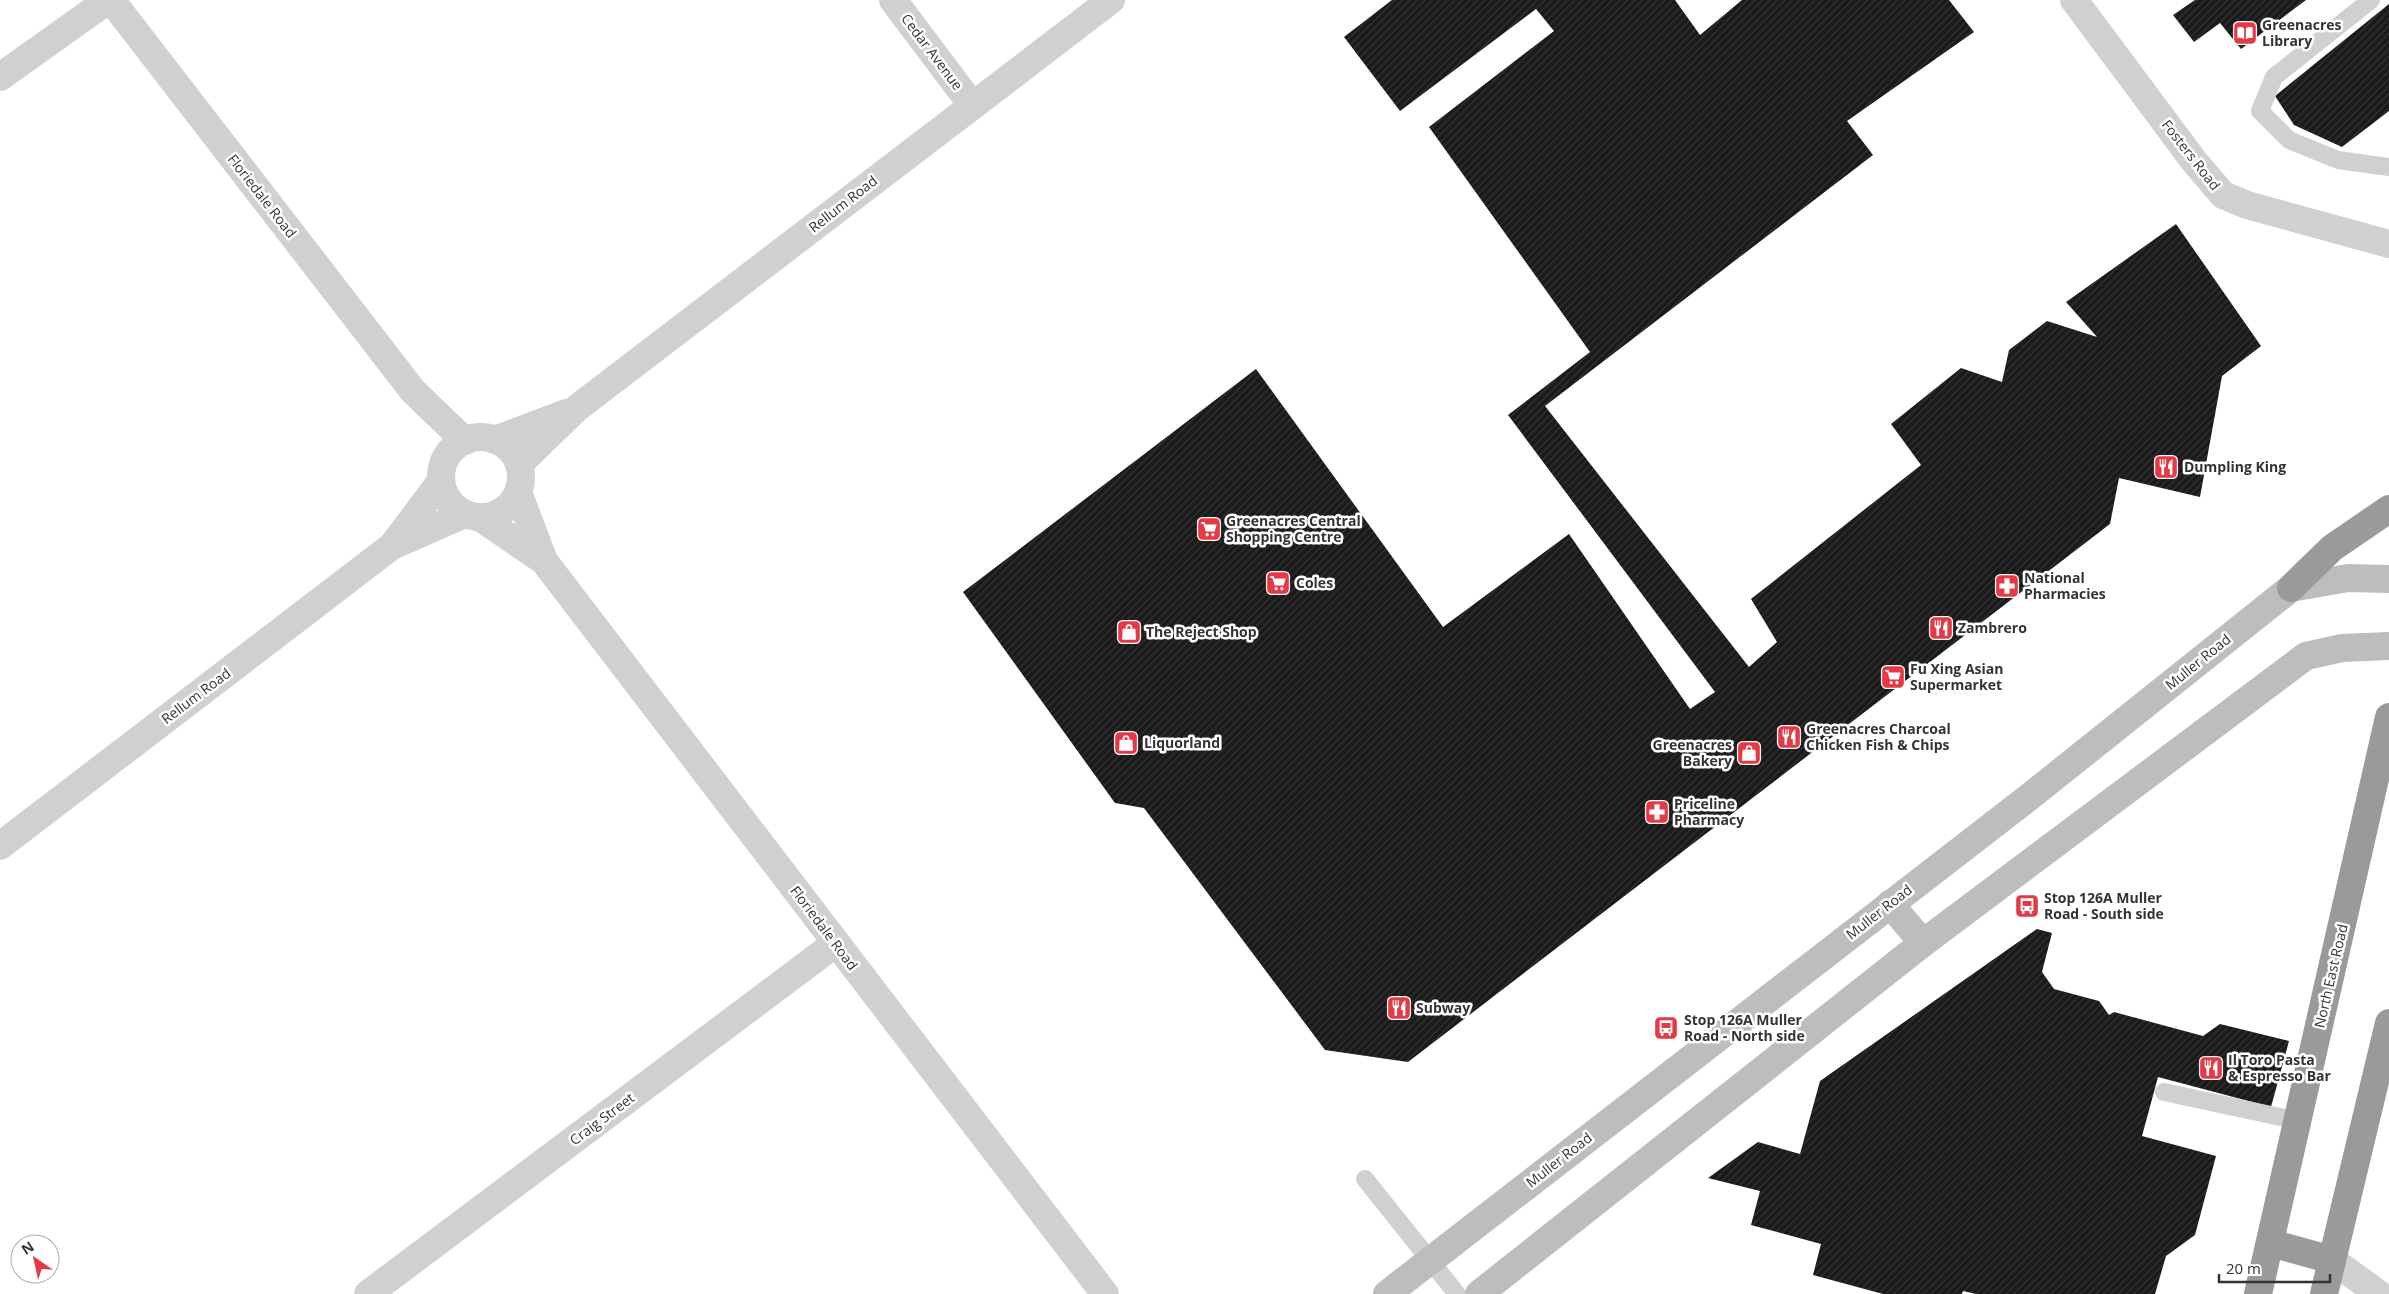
<svg xmlns="http://www.w3.org/2000/svg" width="2389" height="1294" viewBox="0 0 2389 1294" font-family="'Open Sans',sans-serif">
<style>
.building{fill:url(#building-hatch)}
.lines{fill:none;stroke-linecap:round;stroke-linejoin:round}
.lane{stroke:#d0d0d0;stroke-width:18}
.street{stroke:#d0d0d0;stroke-width:28}
.secondary{stroke:#bdbdbd;stroke-width:28}
.highway{stroke:#9a9a9a;stroke-width:28}
.labels{text-anchor:middle;stroke-width:5;stroke-linejoin:round;paint-order:stroke}
.poi-label{font-size:14px;font-weight:bold;fill:#333;stroke:#fff;text-anchor:start}
.street-label{font-size:14px;fill:#333;stroke:#fff}
</style>
<defs>
<pattern id="building-hatch" width="6" height="6" patternUnits="userSpaceOnUse" patternTransform="scale(1.25)"><rect width="6" height="6" fill="#1a1a1a"/><path d="M-1 1l2-2M0 6l6-6M5 7l2-2" fill="none" stroke="#333"/></pattern>
</defs>
<rect width="100%" height="100%" fill="#fff"/>
<!-- building -->
<g class="building">
<polygon points="1392,0 1675,0 1700,35 1742,0 1949,0 1974,32 1847,121 1873,155 1545,406 1749,667 1777,642 1751,599 1921,465 1891,424 1961,368 2002,382 2009,350 2047,321 2097,337 2066,302 2176,224 2261,346 2222,376 2200,497 2119,478 2110,524 1408,1062 1325,1050 1144,808 1115,803 963,592 1256,369 1443,627 1569,534 1690,709 1715,692 1508,415 1590,352 1429,127 1554,31 1536,9 1400,111 1344,37"/>
<polygon points="2195,0 2306,0 2241,49 2220,23 2194,42 2173,15"/>
<polygon points="2389,4 2389,111 2342,147 2294,125 2275,96"/>
<polygon points="2037,929 2052,933 2042,972 2054,989 2099,1001 2109,1015 2114,1012 2203,1036 2220,1024 2289,1041 2271,1107 2158,1077 2142,1136 2216,1156 2195,1235 2166,1256 2155,1294 1976,1294 1963,1291 1962,1294 1883,1294 1813,1275 1821,1244 1751,1225 1760,1191 1708,1178 1758,1142 1800,1154 1820,1081"/>
</g>
<g class="lines">
<!-- lane -->
<g class="lane">
<polyline points="2371,0 2274,77 2260,111 2289,140 2338,160 2389,167"/>
<polyline points="2164,1092 2299,1121"/>
<polyline points="1365,1179 1457,1294"/>
</g>
<!-- street -->
<g class="street">
<polyline points="111,0 413,391 465,441"/>
<polyline points="893,0 972,105"/>
<polyline points="2074,0 2194,161 2223,195 2247,205 2389,244"/>
<polyline points="0,77 108,0"/>
<circle cx="481" cy="477" r="40"/>
<polyline points="495,440 566,413"/>
<polyline points="519,464 577,408 1111,0"/>
<polyline points="518,492 544,561 1105,1294"/>
<polyline points="481,518 544,561"/>
<polyline points="393,545 441,481"/>
<polyline points="0,846 392,546 465,514"/>
<polyline points="2332,1260 2379,1294"/>
<polyline points="368,1294 836,943"/>
</g>
<!-- secondary -->
<g class="secondary">
<polyline points="1890,904 1923,943"/>
<polyline points="1387,1294 2033,794 2291,588 2348,578 2389,579"/>
<polyline points="1479,1294 1923,943 2306,656 2342,648 2389,646"/>
</g>
<!-- highway -->
<g class="highway">
<polyline points="2291,588 2332,548 2389,509"/>
<polyline points="2271,1243 2332,1260"/>
<polyline points="2258,1294 2389,717"/>
<polyline points="2324,1294 2389,1023"/>
</g>
</g>
<!-- icons -->
<defs>
<symbol id="library-square" viewBox="-11 -11 22 22"><rect x="-9" y="-9" width="18" height="18" rx="4" fill="#e63946" stroke="#fff"/><path d="M-6-4Q-3-5.5-.7-3.5V5Q-3 3-6 4ZM6-4Q3-5.5 .7-3.5V5Q3 3 6 4Z" fill="#fff"/></symbol>
<symbol id="restaurant-square" viewBox="-11 -11 22 22"><rect x="-9" y="-9" width="18" height="18" rx="4" fill="#e63946" stroke="#fff"/><path d="M-5-6h1v4h1v-4h1v4h1v-4h1v5L-1.5 .5V6h-2V.5L-5-1ZM5-6V6H3V1.5H1.5Q1.5-4 5-6Z" fill="#fff"/></symbol>
<symbol id="supermarket-square" viewBox="-11 -11 22 22"><rect x="-9" y="-9" width="18" height="18" rx="4" fill="#e63946" stroke="#fff"/><path d="M-6-5.5h2.5l.6 2H6L4.5 2H-2.5L-4.4-4H-6ZM-1.5 3.2a1.3 1.3 0 1 0 .1 0ZM3 3.2a1.3 1.3 0 1 0 .1 0Z" fill="#fff"/></symbol>
<symbol id="pharmacy-square" viewBox="-11 -11 22 22"><rect x="-9" y="-9" width="18" height="18" rx="4" fill="#e63946" stroke="#fff"/><path d="M-2-6h4v4h4v4h-4v4h-4v-4h-4v-4h4Z" fill="#fff"/></symbol>
<symbol id="shop-square" viewBox="-11 -11 22 22"><rect x="-9" y="-9" width="18" height="18" rx="4" fill="#e63946" stroke="#fff"/><path d="M-5-2.5h2.3a2.7 3.5 0 0 1 5.4 0H5L5.5 6h-11ZM-1.5-2.5h3a1.5 2.3 0 0 0-3 0Z" fill="#fff"/></symbol>
<symbol id="bus-square" viewBox="-11 -11 22 22"><rect x="-9" y="-9" width="18" height="18" rx="4" fill="#e63946" stroke="#fff"/><path d="M-5-6H5V4H4V6H2V4H-2V6H-4V4H-5ZM-3.5-4V0h7V-4ZM-3.5 1.2v1.5H-2V1.2ZM2 1.2v1.5H3.5V1.2Z" fill="#fff"/></symbol>
</defs>
<g fill-rule="evenodd">
<use href="#library-square" x="2231" y="19" width="28" height="28"/>
<use href="#restaurant-square" x="2152" y="453" width="28" height="28"/>
<use href="#supermarket-square" x="1195" y="515" width="28" height="28"/>
<use href="#supermarket-square" x="1264" y="569" width="28" height="28"/>
<use href="#pharmacy-square" x="1993" y="572" width="28" height="28"/>
<use href="#restaurant-square" x="1927" y="614" width="28" height="28"/>
<use href="#shop-square" x="1115" y="618" width="28" height="28"/>
<use href="#supermarket-square" x="1879" y="663" width="28" height="28"/>
<use href="#restaurant-square" x="1775" y="723" width="28" height="28"/>
<use href="#shop-square" x="1112" y="729" width="28" height="28"/>
<use href="#shop-square" x="1735" y="739" width="28" height="28"/>
<use href="#pharmacy-square" x="1643" y="798" width="28" height="28"/>
<use href="#bus-square" x="2013" y="892" width="28" height="28"/>
<use href="#restaurant-square" x="1385" y="994" width="28" height="28"/>
<use href="#bus-square" x="1652" y="1014" width="28" height="28"/>
<use href="#restaurant-square" x="2197" y="1054" width="28" height="28"/>
</g>
<g class="labels">
<!-- poi labels -->
<g class="poi-label">
<text x="2262" y="30">Greenacres<tspan x="2262" dy="16">Library</tspan></text>
<text x="2184" y="472">Dumpling King</text>
<text x="1226" y="526">Greenacres Central<tspan x="1226" dy="16">Shopping Centre</tspan></text>
<text x="2024" y="583">National<tspan x="2024" dy="16">Pharmacies</tspan></text>
<text x="1296" y="588">Coles</text>
<text x="1958" y="633">Zambrero</text>
<text x="1146" y="637">The Reject Shop</text>
<text x="1910" y="674">Fu Xing Asian<tspan x="1910" dy="16">Supermarket</tspan></text>
<text x="1806" y="734">Greenacres Charcoal<tspan x="1806" dy="16">Chicken Fish &amp; Chips</tspan></text>
<text x="1144" y="748">Liquorland</text>
<text x="1732" y="750" text-anchor="end">Greenacres<tspan x="1732" dy="16">Bakery</tspan></text>
<text x="1674" y="809">Priceline<tspan x="1674" dy="16">Pharmacy</tspan></text>
<text x="2044" y="903">Stop 126A Muller<tspan x="2044" dy="16">Road - South side</tspan></text>
<text x="1416" y="1013">Subway</text>
<text x="1684" y="1025">Stop 126A Muller<tspan x="1684" dy="16">Road - North side</tspan></text>
<text x="2228" y="1065">Il Toro Pasta<tspan x="2228" dy="16">&amp; Espresso Bar</tspan></text>
</g>
<!-- street labels -->
<g class="street-label">
<text transform="translate(932 52) rotate(53)" y="5">Cedar Avenue</text>
<text transform="translate(2191 155) rotate(52)" y="5">Fosters Road</text>
<text transform="translate(262 196) rotate(52)" y="5">Floriedale Road</text>
<text transform="translate(843 204) rotate(-38)" y="5">Rellum Road</text>
<text transform="translate(2198 662) rotate(-39)" y="5">Muller Road</text>
<text transform="translate(196 696) rotate(-37)" y="5">Rellum Road</text>
<text transform="translate(1879 912) rotate(-38)" y="5">Muller Road</text>
<text transform="translate(824 928) rotate(53)" y="5">Floriedale Road</text>
<text transform="translate(2331 976) rotate(-77)" y="5">North East Road</text>
<text transform="translate(602 1119) rotate(-37)" y="5">Craig Street</text>
<text transform="translate(1559 1160) rotate(-38)" y="5">Muller Road</text>
</g>
</g>
<!-- north arrow -->
<g transform="translate(35 1259) rotate(326)"><circle r="24" fill="#ffffff" stroke="#adadad"/>
<path d="M0-4L9 19L0 12L-9 19Z" fill="#e63946"/>
<text y="-8" font-size="14" font-weight="bold" text-anchor="middle" fill="#333333">N</text>
</g>
<!-- scale -->
<path d="M2219 1274v8h111v-8" fill="none" stroke="#333333" stroke-width="2.5"/>
<text x="2226" y="1274" font-size="15" fill="#333333" stroke="#ffffff" stroke-width="4" paint-order="stroke">20 m</text>
</svg>
